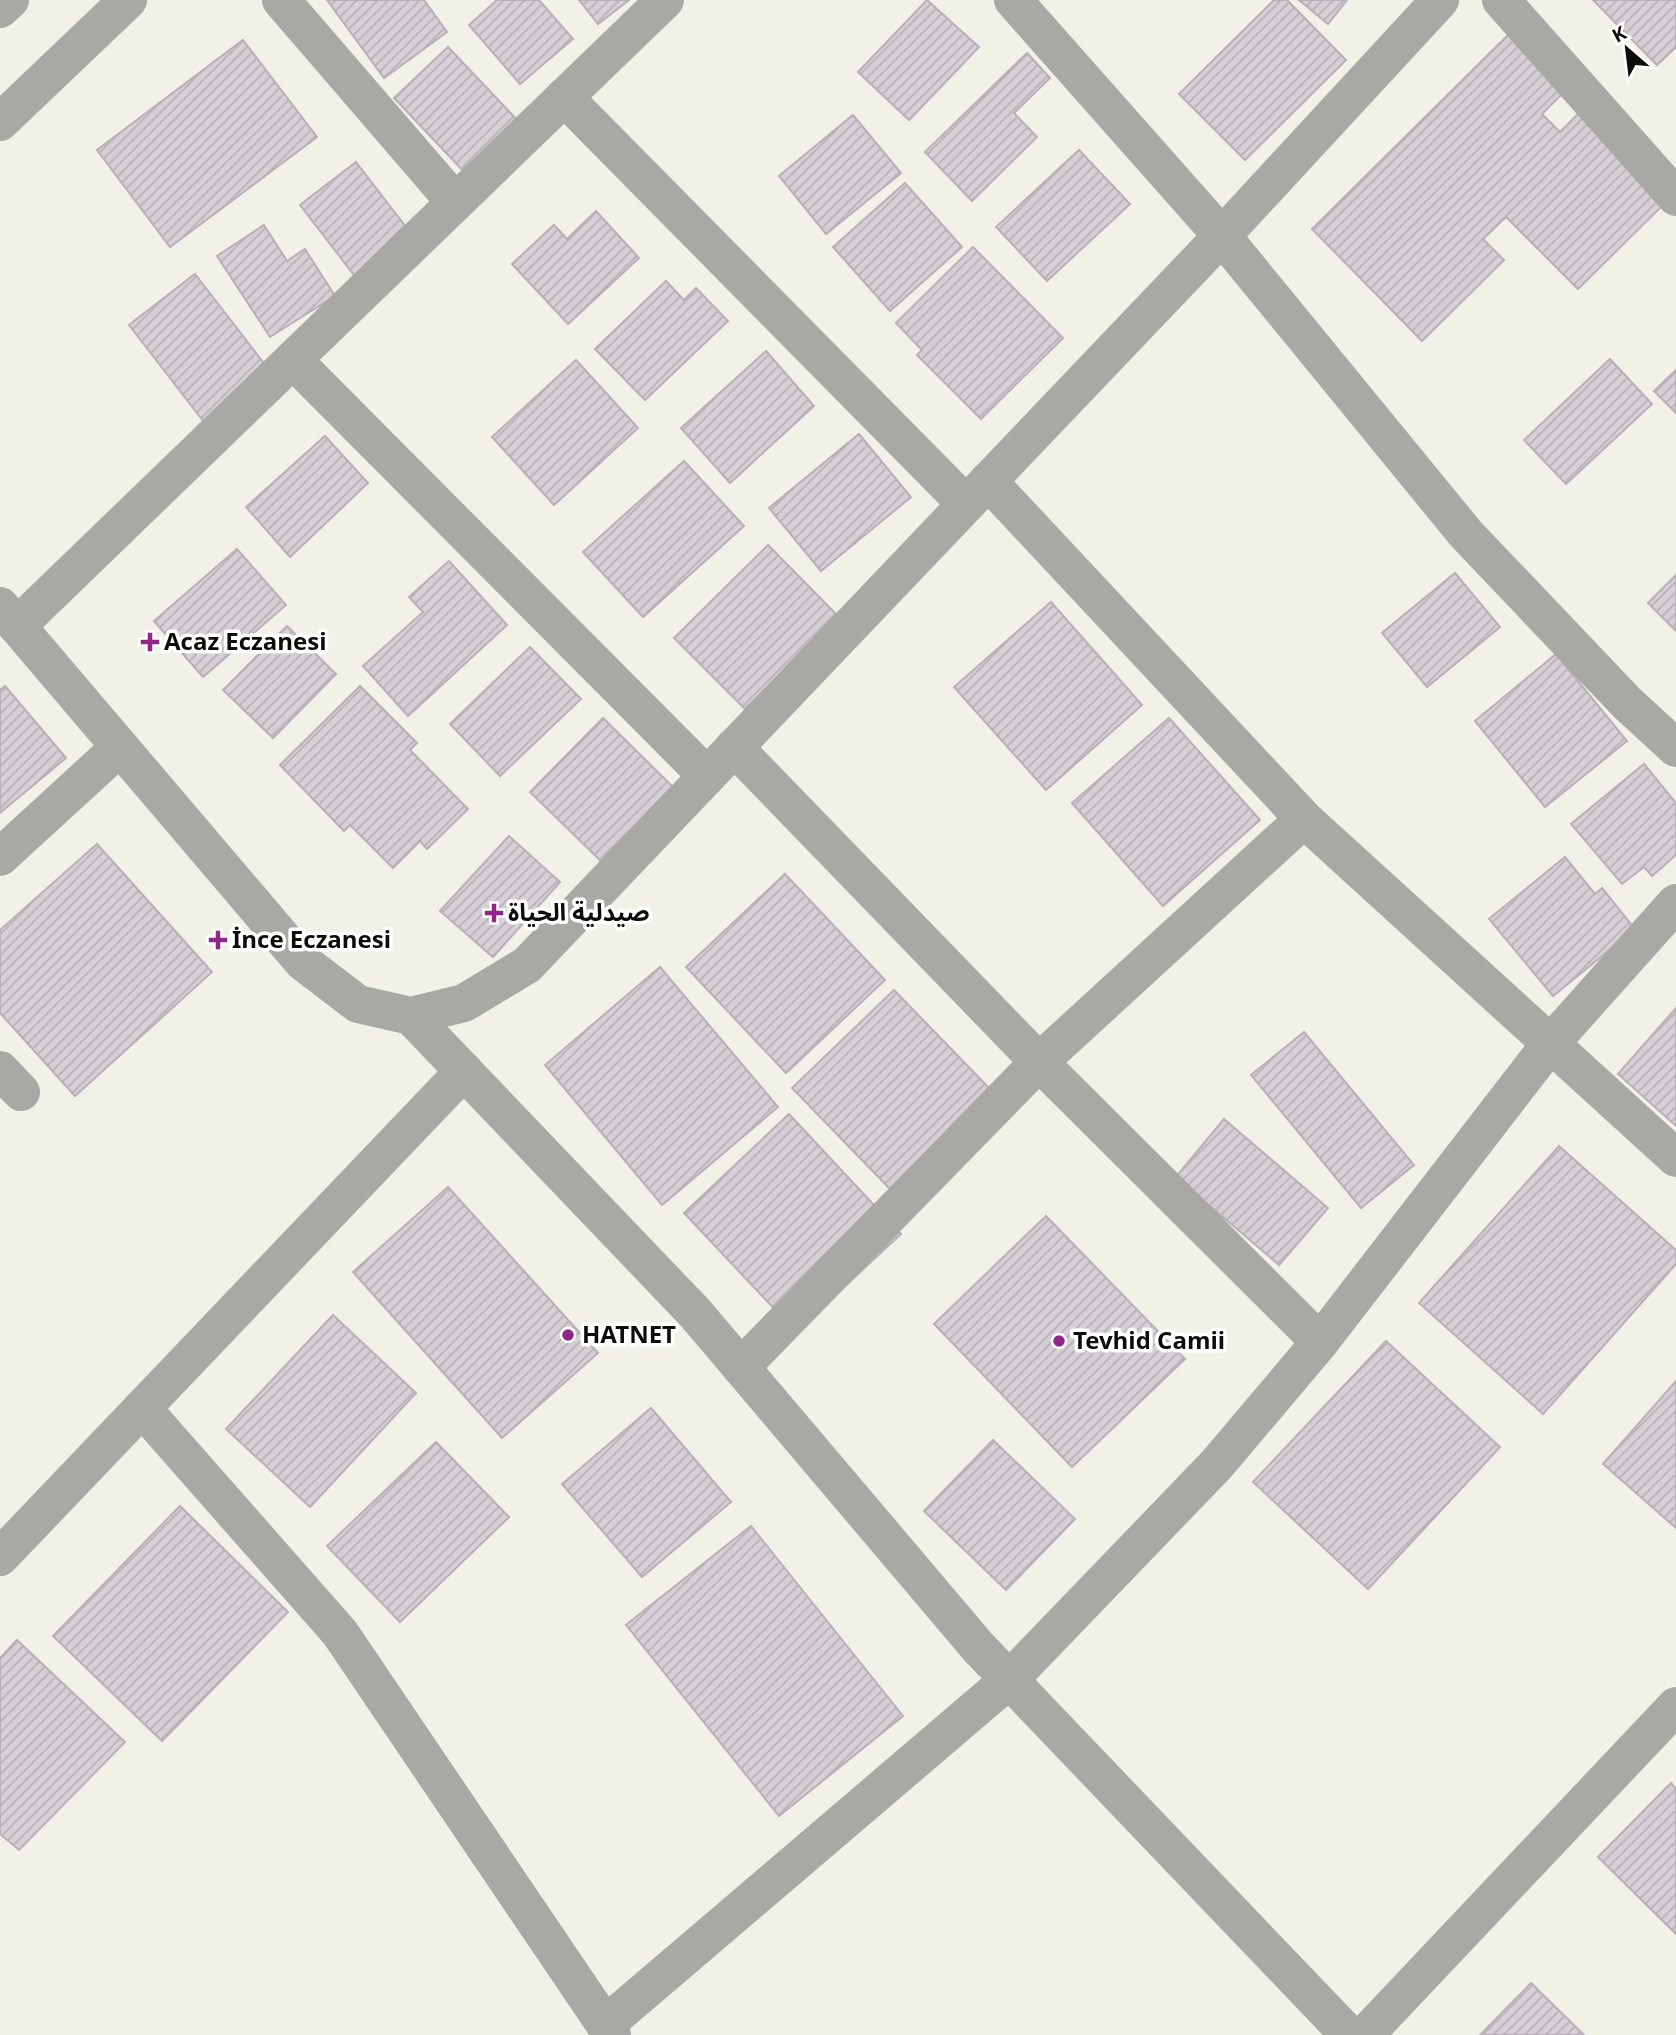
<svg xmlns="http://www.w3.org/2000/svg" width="1676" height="2035" viewBox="0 0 1676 2035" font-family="Georgia,'Noto Sans Arabic',serif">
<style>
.building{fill:url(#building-hatch);stroke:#b8b0b6;stroke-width:2}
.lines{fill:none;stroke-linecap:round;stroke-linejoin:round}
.minor{stroke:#a8a8a4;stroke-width:38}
.poi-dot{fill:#91268a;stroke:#fff;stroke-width:2.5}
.labels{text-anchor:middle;stroke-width:7;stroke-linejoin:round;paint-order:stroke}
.poi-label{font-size:24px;font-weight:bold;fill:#0c0c09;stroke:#fff;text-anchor:start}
</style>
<defs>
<pattern id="building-hatch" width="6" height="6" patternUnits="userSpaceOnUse" patternTransform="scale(1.75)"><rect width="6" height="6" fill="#d6cfd5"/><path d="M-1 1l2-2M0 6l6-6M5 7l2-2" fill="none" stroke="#b6b1b6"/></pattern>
</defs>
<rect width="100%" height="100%" fill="#f1f1e8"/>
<!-- building -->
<g class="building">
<polygon points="327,0 424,0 447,32 384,78"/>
<polygon points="497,0 539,0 573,39 520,84 469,25"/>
<polygon points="579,0 629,0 598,24"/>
<polygon points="927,0 979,47 909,120 858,72"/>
<polygon points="1274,0 1287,0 1346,60 1245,160 1179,94"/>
<polygon points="1299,0 1347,0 1328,24"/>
<polygon points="1593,0 1676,0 1676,47 1657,65"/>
<polygon points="1508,35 1564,92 1542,114 1560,132 1583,109 1671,197 1578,289 1506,217 1483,239 1504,260 1422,341 1312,229"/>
<polygon points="243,40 317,137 170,247 97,150"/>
<polygon points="448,47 523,126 469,177 394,98"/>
<polygon points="1027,53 1050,78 1014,113 1037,137 972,201 925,152"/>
<polygon points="853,115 901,173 826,234 779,176"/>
<polygon points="1079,150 1130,204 1047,281 996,227"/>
<polygon points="356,162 413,236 357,279 300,205"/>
<polygon points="905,183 962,247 890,311 833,247"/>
<polygon points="596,211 639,258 568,324 512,264 554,225 567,239"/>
<polygon points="264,225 287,261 305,249 335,296 270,337 217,256"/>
<polygon points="973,247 1063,338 981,419 917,355 922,350 896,323"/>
<polygon points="195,274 270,371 204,422 129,325"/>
<polygon points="666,281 684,300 696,288 728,321 645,400 595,349"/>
<polygon points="766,351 814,406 730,483 681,428"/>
<polygon points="1610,359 1652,404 1566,484 1524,440"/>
<polygon points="576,360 638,428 554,505 492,437"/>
<polygon points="1676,370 1676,413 1654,391"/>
<polygon points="859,434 911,497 821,571 769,508"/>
<polygon points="325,436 368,483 290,557 246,507"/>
<polygon points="684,461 744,526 643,617 583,552"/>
<polygon points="768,545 839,617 745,709 674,638"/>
<polygon points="237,549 286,605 203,677 154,621"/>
<polygon points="449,561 507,625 408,716 363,666 423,612 409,597"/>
<polygon points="1455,573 1500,627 1427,687 1382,633"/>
<polygon points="1676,575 1676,631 1648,603"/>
<polygon points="1051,602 1142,705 1046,790 954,687"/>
<polygon points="287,626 336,674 273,738 223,690"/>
<polygon points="530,647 581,699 500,776 450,724"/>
<polygon points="1556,654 1627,741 1545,807 1475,721"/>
<polygon points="5,686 66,758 0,813 0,690"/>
<polygon points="360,686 417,743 410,750 468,809 427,849 420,841 393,868 350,825 344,831 280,765"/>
<polygon points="603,718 673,787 610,870 530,792"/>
<polygon points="1169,718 1260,820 1163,906 1072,803"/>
<polygon points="1644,764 1676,803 1676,855 1652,876 1644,867 1622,884 1571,824"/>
<polygon points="509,836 560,882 493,957 440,911"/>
<polygon points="97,844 212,972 75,1096 0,1013 0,930"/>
<polygon points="1565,857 1595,894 1602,888 1635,929 1553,996 1489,919"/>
<polygon points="785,874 885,980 786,1073 686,967"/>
<polygon points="660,967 778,1107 662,1205 545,1065"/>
<polygon points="894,990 993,1092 891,1190 792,1088"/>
<polygon points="1676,1008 1676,1126 1618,1074"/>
<polygon points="1304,1032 1414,1165 1361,1208 1251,1075"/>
<polygon points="789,1114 901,1234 796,1332 684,1213"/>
<polygon points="1224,1119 1328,1208 1279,1265 1176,1177"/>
<polygon points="1559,1146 1676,1250 1676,1264 1543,1414 1419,1303"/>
<polygon points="448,1187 598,1353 502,1438 353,1272"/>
<polygon points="1046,1216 1185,1359 1072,1467 934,1324"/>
<polygon points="333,1315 416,1393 310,1507 226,1429"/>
<polygon points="1386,1341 1500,1447 1368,1589 1253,1482"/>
<polygon points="1676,1381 1676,1528 1603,1464"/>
<polygon points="651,1408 731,1502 642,1577 562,1484"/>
<polygon points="993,1440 1075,1519 1006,1590 924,1511"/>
<polygon points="436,1442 509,1517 400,1622 327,1546"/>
<polygon points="180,1506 288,1612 162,1741 53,1636"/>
<polygon points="751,1526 903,1716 779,1816 626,1625"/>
<polygon points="17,1640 125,1742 19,1850 0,1834 0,1658"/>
<polygon points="1671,1783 1676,1789 1676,1934 1598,1857"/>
<polygon points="1531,1983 1584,2035 1480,2035"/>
</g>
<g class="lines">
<!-- minor -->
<g class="minor">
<polyline points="281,0 455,202"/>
<polyline points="1013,0 1222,236 1466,534 1627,703 1676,748"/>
<polyline points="1501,0 1676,197"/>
<polyline points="0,9 10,0"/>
<polyline points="564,97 966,504"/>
<polyline points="0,122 128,0"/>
<polyline points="293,360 707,776"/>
<polyline points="988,481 1304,819 1676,1158"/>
<polyline points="0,606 303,962 358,1004 411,1016 464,1003 527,965 1222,236 1440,0"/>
<polyline points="17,626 665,0"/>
<polyline points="734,747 1039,1062 1320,1342"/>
<polyline points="0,857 120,747"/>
<polyline points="411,1016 695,1313 978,1647 1349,2035"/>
<polyline points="0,1070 21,1092"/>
<polyline points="741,1367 1039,1062 1304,819"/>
<polyline points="142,1408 340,1633 612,2035"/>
<polyline points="0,1557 464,1071"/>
<polyline points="605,2025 1009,1680 1217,1464 1320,1342 1550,1044 1676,903"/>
<polyline points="1365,2035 1676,1706"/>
</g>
</g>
<!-- markers -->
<g class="poi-dot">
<path d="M146.5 631.5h7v7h7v7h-7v7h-7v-7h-7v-7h7z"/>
<path d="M490.5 902.5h7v7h7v7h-7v7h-7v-7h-7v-7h7z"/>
<path d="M214.5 929.5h7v7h7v7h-7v7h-7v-7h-7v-7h7z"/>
<circle cx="568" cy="1335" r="7"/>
<circle cx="1059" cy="1341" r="7"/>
</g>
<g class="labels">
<!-- poi labels -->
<g class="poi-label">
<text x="164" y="650">Acaz Eczanesi</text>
<text x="508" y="921">صيدلية الحياة</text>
<text x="232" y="948">İnce Eczanesi</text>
<text x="582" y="1343">HATNET</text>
<text x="1073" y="1349">Tevhid Camii</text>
</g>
</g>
<!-- north arrow -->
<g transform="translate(1627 49) rotate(332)" stroke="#ffffff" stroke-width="5" paint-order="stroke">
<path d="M0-5L12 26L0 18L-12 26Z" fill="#0c0c09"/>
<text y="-10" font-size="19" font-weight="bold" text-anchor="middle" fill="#0c0c09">K</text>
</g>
</svg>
